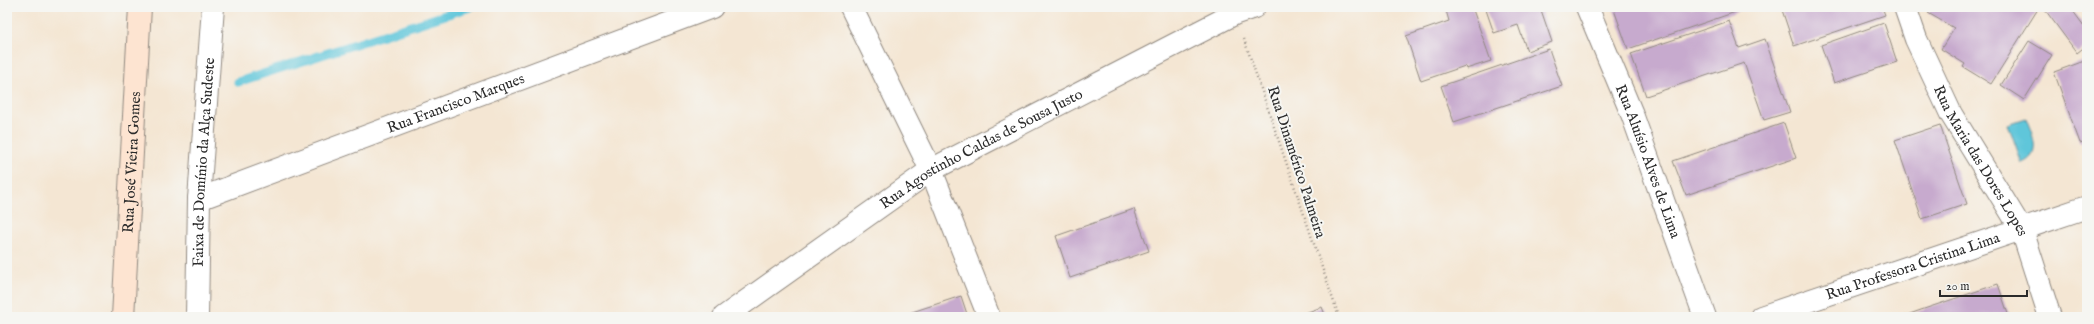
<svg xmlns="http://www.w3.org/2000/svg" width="2094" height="324" viewBox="0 0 2094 324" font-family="'IM FELL English',serif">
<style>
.water{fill:#5ec6da;stroke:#447882}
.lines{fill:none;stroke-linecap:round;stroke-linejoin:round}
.stream{stroke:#5ec6da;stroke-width:9}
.building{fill:#c7aace}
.minor-casing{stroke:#90887f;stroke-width:24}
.secondary-casing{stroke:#90887f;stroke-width:24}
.path{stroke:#90887f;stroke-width:2.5;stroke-dasharray:1 3;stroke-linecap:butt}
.minor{stroke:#fff;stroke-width:22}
.secondary{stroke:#fde4d1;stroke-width:22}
.labels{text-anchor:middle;stroke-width:4;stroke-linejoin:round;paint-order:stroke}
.street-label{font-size:15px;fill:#2b2b2b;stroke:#f6f6f2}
</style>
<rect width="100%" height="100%" fill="#f6f6f2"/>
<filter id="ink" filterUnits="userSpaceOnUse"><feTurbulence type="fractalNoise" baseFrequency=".025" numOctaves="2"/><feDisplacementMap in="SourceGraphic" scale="8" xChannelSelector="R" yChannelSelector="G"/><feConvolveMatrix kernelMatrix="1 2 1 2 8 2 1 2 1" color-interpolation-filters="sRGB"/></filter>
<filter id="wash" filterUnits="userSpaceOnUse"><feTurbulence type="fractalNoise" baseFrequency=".012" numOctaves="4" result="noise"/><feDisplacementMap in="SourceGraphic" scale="16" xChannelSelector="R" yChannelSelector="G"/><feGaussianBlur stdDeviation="0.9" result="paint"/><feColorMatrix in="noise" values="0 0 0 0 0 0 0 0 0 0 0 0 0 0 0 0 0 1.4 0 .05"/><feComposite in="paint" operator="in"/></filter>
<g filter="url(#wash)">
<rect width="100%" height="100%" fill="#f4e6d3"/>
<!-- water -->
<path class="water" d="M2026,118C2032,134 2043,155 2022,163L2008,124Z"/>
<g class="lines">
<!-- stream -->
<polyline class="stream" points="238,82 470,7"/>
</g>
<g id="blocks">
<!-- building -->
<g class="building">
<polygon points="1445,7 1472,7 1491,61 1466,69 1465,66 1421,81 1406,36 1449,21"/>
<polygon points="1485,7 1540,7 1552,42 1527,51 1518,25 1494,33"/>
<polygon points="1613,7 1750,7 1628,49"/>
<polygon points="1790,7 1882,7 1885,15 1794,46 1782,10"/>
<polygon points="1932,7 2035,7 2038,9 1991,84 1963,67 1965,64 1941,49 1954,28 1928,13"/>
<polygon points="2043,7 2070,7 2087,30 2087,45 2077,53"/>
<polygon points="1729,21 1739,48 1765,39 1790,112 1764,120 1744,63 1646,96 1631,54"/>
<polygon points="1884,23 1897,62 1834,83 1821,45"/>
<polygon points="2029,41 2052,55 2024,100 2001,85"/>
<polygon points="1549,49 1562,86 1454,122 1441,86"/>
<polygon points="2087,60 2087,141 2080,143 2054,72"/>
<polygon points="1784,123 1796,158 1686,195 1673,161"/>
<polygon points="1940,125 1967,204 1922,219 1895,140"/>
<polygon points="1134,209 1149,251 1070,278 1056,236"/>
<polygon points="1998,284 2009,317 1901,317 1921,310"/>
<polygon points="961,296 968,317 903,317 903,315"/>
<polygon points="1322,307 1326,317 1299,317 1299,315"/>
</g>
</g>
</g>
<g filter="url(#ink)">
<use href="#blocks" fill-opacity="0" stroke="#90887f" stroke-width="1"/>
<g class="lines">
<defs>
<g id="minor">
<polyline points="851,7 931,170 989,317"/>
<path id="s1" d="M1587,7L1632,114L1705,317"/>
<path id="s2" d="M1905,7L1916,39L1951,114L2022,230L2050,317"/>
<path id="s3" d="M199,199L712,7"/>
<path id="s4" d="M197,317L199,199L213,7"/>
<path id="s5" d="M724,317L931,170L1236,13L1254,7"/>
<path id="s6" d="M1761,317L2087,207"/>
</g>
<g id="secondary">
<path id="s7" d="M123,317L140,7"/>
</g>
</defs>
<!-- minor casing -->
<use href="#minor" class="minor-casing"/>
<!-- secondary casing -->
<use href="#secondary" class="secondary-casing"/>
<!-- path -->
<polyline class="path" points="1244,39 1339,317"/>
<!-- minor -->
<use href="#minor" class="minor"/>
<!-- secondary -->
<use href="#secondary" class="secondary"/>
</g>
</g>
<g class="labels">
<!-- street labels -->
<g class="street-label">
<text dy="5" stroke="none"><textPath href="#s3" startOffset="274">Rua Francisco Marques</textPath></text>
<text dy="5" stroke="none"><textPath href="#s5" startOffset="308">Rua Agostinho Caldas de Sousa Justo</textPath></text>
<text dy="5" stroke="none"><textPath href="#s1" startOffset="166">Rua Aluísio Alves de Lima</textPath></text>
<text dy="5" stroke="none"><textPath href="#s2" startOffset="172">Rua Maria das Dores Lopes</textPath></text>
<text dy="5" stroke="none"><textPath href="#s7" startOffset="155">Rua José Vieira Gomes</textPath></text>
<text dy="5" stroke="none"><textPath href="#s4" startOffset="155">Faixa de Domínio da Alça Sudeste</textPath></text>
<text transform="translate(1297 162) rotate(72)" y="5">Rua Dinamérico Palmeira</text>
<text dy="5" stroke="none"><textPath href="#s6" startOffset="160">Rua Professora Cristina Lima</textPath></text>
</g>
</g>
<!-- margin -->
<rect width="2094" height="324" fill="none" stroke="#f6f6f2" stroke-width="24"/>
<!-- scale -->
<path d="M1940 290v6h87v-6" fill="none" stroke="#2b2b2b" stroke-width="2"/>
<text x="1946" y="290" font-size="12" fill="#2b2b2b" stroke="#f6f6f2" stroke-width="3" paint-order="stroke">20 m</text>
</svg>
